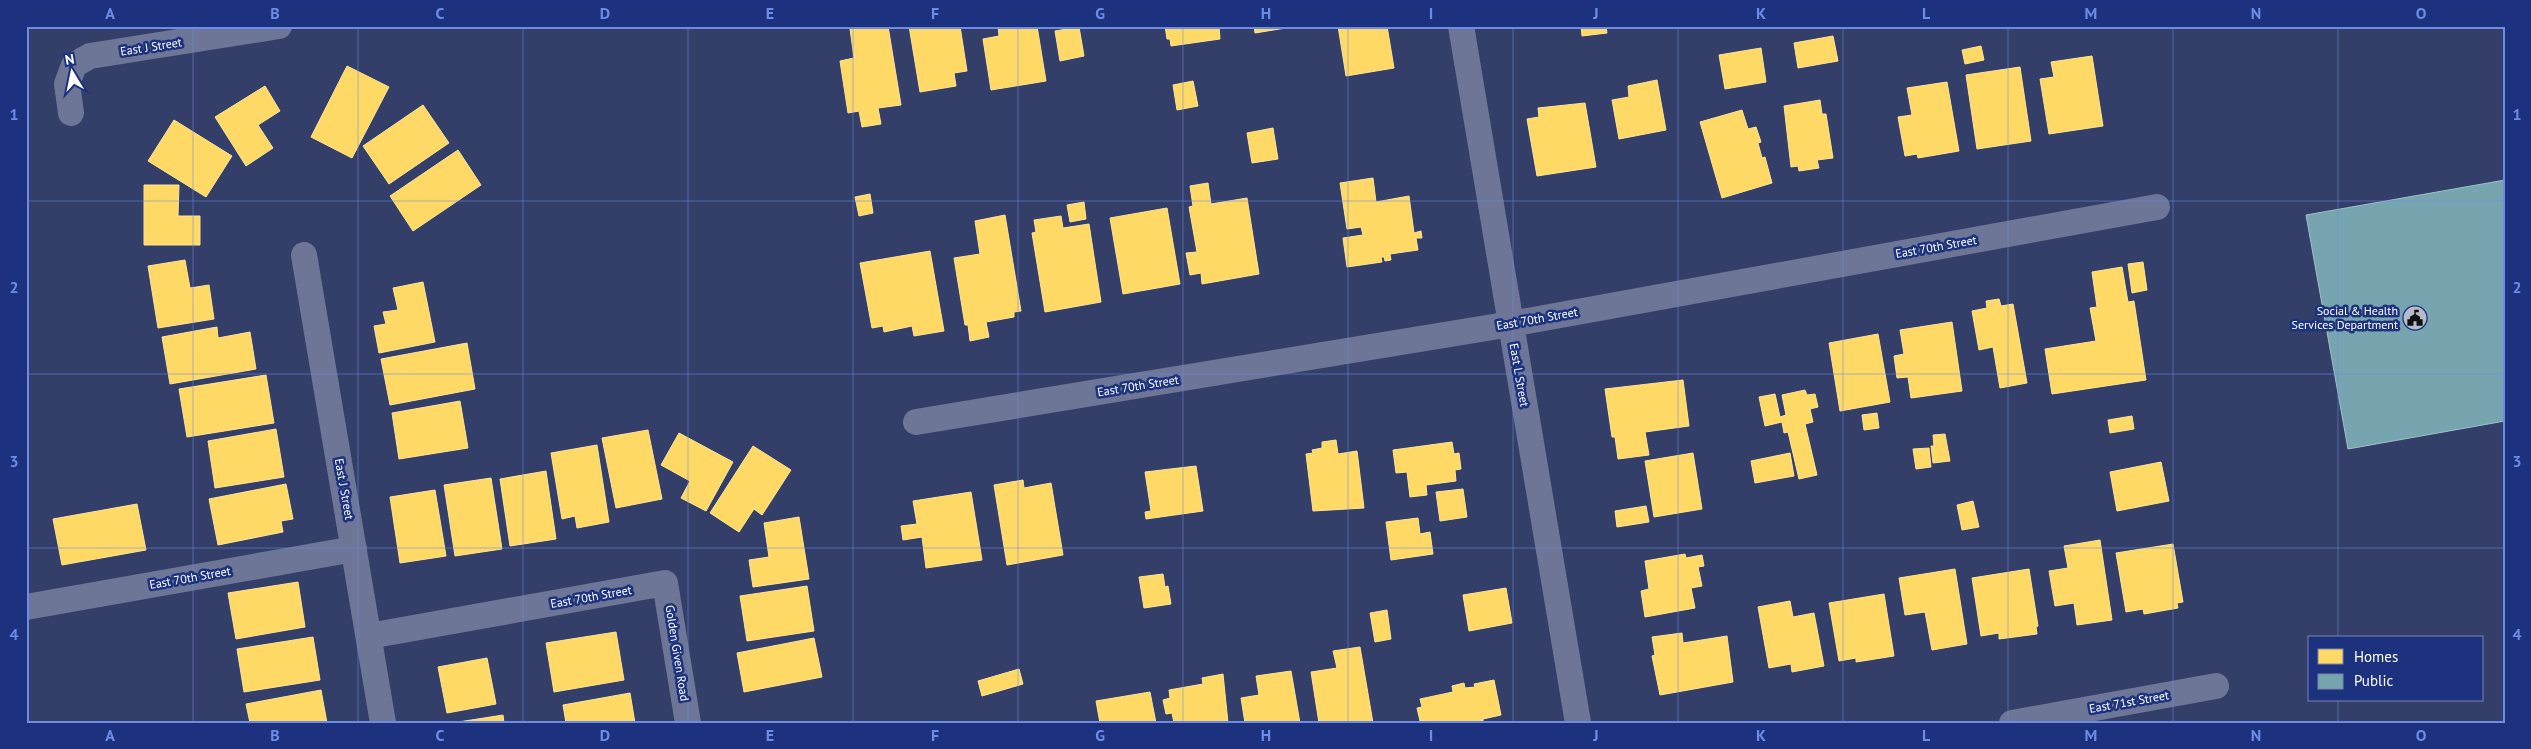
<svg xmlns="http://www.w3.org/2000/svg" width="2531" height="749" viewBox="0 0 2531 749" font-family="'PT Sans',sans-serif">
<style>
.homes{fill:#ffd966;stroke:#ffe494}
.public{fill:#76a5af;stroke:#9fc0c7}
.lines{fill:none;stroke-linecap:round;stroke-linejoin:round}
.minor{stroke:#6e7697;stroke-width:26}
.grid{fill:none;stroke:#6c8ce6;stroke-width:1;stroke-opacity:0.55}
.labels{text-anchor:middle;stroke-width:5;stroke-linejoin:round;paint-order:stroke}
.street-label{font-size:12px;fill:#fff;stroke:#1d327e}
.poi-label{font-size:12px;fill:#fff;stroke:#1d327e;text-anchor:end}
.neatline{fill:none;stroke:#6c8ce6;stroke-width:2}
.grid-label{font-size:16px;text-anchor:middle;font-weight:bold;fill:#6c8ce6}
</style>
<rect width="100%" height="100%" fill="#333f68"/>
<!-- homes -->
<g class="homes">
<polygon points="864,26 888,26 901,105 878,108 881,124 862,127 859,111 848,113 840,61 854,58 850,29"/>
<polygon points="909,26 960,26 967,71 954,73 956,86 920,92"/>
<polygon points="998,26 1037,26 1046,81 991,90 983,39 999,36"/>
<polygon points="1165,26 1219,26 1220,39 1171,46 1170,39 1167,39"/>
<polygon points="1254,26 1292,26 1292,27 1255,33"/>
<polygon points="1338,26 1387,26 1394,68 1346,76"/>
<polygon points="1581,26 1606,26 1607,33 1582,36"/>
<polygon points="1079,27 1084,56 1060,61 1055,31"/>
<polygon points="1833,36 1838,61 1798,68 1794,43"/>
<polygon points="1981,46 1984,60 1965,64 1962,50"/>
<polygon points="1761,48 1766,82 1725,89 1719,55"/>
<polygon points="2092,56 2103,126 2049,134 2040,79 2054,77 2051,62"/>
<polygon points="347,66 389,87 352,158 311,137"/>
<polygon points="2020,67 2031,141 1977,149 1966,75"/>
<polygon points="1657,80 1666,130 1619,139 1612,100 1629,97 1628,86"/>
<polygon points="1193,81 1198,106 1177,110 1173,85"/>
<polygon points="1947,82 1959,151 1918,158 1917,154 1905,156 1898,117 1912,115 1907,88"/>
<polygon points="265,86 280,111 258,125 273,148 246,166 215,117"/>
<polygon points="1820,100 1822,114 1826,114 1833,158 1817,160 1819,168 1799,171 1798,166 1791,167 1784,106"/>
<polygon points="1585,103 1596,167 1537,176 1527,119 1539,117 1538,108"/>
<polygon points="423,105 449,143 389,184 363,146"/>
<polygon points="1742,110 1748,129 1756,127 1761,142 1758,143 1762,158 1765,157 1772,183 1722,198 1700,122"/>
<polygon points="174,120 232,156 206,197 148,161"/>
<polygon points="1273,128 1278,159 1252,163 1247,133"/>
<polygon points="458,150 481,185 413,231 390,196"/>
<polygon points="1373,178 1376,202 1409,196 1414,233 1421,231 1422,238 1416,238 1418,250 1390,254 1391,260 1385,261 1384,257 1381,257 1382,262 1347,267 1343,238 1363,235 1361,227 1347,229 1340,183"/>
<polygon points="1208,183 1211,204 1247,198 1259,274 1202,284 1201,273 1190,275 1186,253 1197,252 1189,207 1193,206 1190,186"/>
<polygon points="144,185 179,185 178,216 200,216 200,245 144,245"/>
<polygon points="870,194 873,213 859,216 855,197"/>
<polygon points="1084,202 1086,219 1070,222 1067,205"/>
<polygon points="1167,208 1180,284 1123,294 1110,218"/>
<polygon points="1005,215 1021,311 1014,312 1014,317 986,322 989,337 970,341 968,325 965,325 954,258 980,254 975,221"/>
<polygon points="1061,216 1063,228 1089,224 1101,302 1045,312 1032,233 1036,232 1034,220"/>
<polygon points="930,251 944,331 914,336 912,326 884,332 883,326 872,328 860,263"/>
<polygon points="185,260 190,288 209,285 214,319 158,328 148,266"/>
<polygon points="2143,262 2147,290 2132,293 2128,264"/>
<polygon points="2122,267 2128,302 2134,301 2146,380 2052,394 2045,349 2096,341 2090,308 2097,307 2092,272"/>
<polygon points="423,282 435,342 379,353 374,326 386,324 383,312 398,310 393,288"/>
<polygon points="1999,299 2001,306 2013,304 2027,383 2000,388 1993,347 1979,350 1972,311 1987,308 1986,301"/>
<polygon points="1952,322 1962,391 1911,398 1908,377 1897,378 1894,356 1904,354 1900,330"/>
<polygon points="217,327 218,338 250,332 256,369 170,384 162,337"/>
<polygon points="1878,334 1890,402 1840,411 1829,343"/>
<polygon points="467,343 475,389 390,405 381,359"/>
<polygon points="266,375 274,423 187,437 179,389"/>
<polygon points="1683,380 1689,426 1645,432 1649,455 1618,459 1615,437 1612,437 1605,389"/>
<polygon points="1805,390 1807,395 1815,394 1818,407 1810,409 1813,422 1805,424 1817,475 1799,479 1788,432 1784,433 1782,422 1765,426 1759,397 1775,394 1780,417 1786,415 1782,395"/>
<polygon points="460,401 468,448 399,459 392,413"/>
<polygon points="1877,413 1879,428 1864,430 1862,415"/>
<polygon points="2132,416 2134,429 2110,433 2108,420"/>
<polygon points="276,429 284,477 215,488 208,441"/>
<polygon points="648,430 662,499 616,508 602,438"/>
<polygon points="679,433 733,462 706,511 681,498 690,481 661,465"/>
<polygon points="1945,434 1950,461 1933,463 1931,446 1934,446 1933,435"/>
<polygon points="1336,440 1338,454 1357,451 1364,508 1313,511 1306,454 1313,453 1312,450 1322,448 1322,442"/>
<polygon points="1452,442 1454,454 1459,453 1461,469 1455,470 1456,481 1426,485 1427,495 1410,497 1407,472 1396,473 1393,450"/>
<polygon points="597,445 609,522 577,528 575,516 562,519 551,453"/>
<polygon points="753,446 791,470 762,515 754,509 739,532 710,513"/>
<polygon points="1929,448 1931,467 1916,469 1913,449"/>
<polygon points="1693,453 1702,509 1654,517 1645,461"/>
<polygon points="1790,453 1794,476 1755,483 1751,461"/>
<polygon points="2161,462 2169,501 2117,511 2110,472"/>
<polygon points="1196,466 1203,511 1146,519 1145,512 1151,511 1145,472"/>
<polygon points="546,471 556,539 510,546 500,479"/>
<polygon points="491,478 502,549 455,556 444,485"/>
<polygon points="1023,480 1024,488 1051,483 1063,555 1007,565 994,485"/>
<polygon points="286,484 293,519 281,521 283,532 218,545 209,499"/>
<polygon points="1463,489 1467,517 1440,521 1436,492"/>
<polygon points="435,490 446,556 400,563 390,497"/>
<polygon points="971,492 982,560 926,568 922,537 903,540 901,526 917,524 913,501"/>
<polygon points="1973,501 1979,527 1962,530 1957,505"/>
<polygon points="137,504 146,550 62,565 53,519"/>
<polygon points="1646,506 1649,522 1617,527 1615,511"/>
<polygon points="799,517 809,579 753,587 749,560 769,557 764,523"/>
<polygon points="1418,518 1420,534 1430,532 1433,554 1391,560 1386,522"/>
<polygon points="2100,540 2112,620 2077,625 2074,603 2055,606 2049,571 2068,568 2064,546"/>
<polygon points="2173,544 2183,602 2177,603 2178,608 2144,614 2143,609 2126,612 2116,553"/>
<polygon points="1685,554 1686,558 1702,555 1704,566 1698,567 1702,586 1691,588 1695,608 1645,617 1641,591 1649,589 1645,561"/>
<polygon points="1955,569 1967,644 1932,650 1925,612 1905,615 1899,578"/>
<polygon points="2029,569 2038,626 2036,627 2037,634 1999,639 1999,633 1981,636 1972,578"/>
<polygon points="1163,574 1165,587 1168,586 1171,604 1144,608 1139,577"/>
<polygon points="298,582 305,627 236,639 228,593"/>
<polygon points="807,586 814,631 747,641 740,596"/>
<polygon points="1506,588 1512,623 1469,631 1463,595"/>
<polygon points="1884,594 1894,656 1856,662 1856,658 1839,661 1829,603"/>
<polygon points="1790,601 1793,617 1814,613 1824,666 1792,672 1791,664 1769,668 1758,607"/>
<polygon points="1387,610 1391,639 1375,642 1370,613"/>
<polygon points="616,632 624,680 554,692 546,643"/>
<polygon points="1682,633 1683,643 1727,636 1733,682 1660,695 1652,656 1655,655 1652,637"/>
<polygon points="313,637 320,680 244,692 237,649"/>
<polygon points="814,638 822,677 744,692 737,653"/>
<polygon points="1360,647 1373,723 1319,723 1311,672 1337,668 1333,651"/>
<polygon points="487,658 496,704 447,713 438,667"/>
<polygon points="1019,669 1023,684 982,696 978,681"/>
<polygon points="1291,671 1300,723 1245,723 1241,698 1259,695 1256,676"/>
<polygon points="1223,674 1228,723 1174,723 1172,713 1166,714 1163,700 1170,698 1169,690 1203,684 1202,678"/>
<polygon points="1494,680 1501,715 1483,719 1483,721 1477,723 1420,721 1417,708 1422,707 1420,699 1453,692 1452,686 1464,683 1465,688 1475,687 1474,684"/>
<polygon points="321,690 327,723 250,723 246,704"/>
<polygon points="1150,692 1156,723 1100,723 1096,701"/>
<polygon points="630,693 635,723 566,723 563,705"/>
<polygon points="503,715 504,723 452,723"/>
</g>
<!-- public -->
<polygon class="public" points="2505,180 2505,421 2348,449 2306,215"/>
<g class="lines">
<!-- minor -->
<g class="minor">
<polyline points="1461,26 1578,723"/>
<polyline points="71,113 67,84 74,65 90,56 279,26"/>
<polyline points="304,255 383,723"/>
<polyline points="916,422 1511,324 2157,207"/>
<polyline points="26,607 354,549"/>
<polyline points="369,636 665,583 688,723"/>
<polyline points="2012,723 2216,686"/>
</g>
</g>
<!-- grid -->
<path class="grid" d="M193,26V723M358,26V723M523,26V723M688,26V723M853,26V723M1018,26V723M1183,26V723M1348,26V723M1513,26V723M1678,26V723M1843,26V723M2008,26V723M2173,26V723M2338,26V638M26,201H2505M26,374H2505M26,548H2505M2338,700V723"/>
<!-- icons -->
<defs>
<symbol id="civic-disc" viewBox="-11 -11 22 22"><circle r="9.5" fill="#b8bcca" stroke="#1d327e"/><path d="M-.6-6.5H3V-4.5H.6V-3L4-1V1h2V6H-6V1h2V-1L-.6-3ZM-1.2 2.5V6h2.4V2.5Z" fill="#111"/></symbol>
</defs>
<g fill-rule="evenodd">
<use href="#civic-disc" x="2401" y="304" width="28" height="28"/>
</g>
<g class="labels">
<!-- street labels -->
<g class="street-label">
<text transform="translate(151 47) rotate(-9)" y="4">East J Street</text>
<text transform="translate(1936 247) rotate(-10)" y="4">East 70th Street</text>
<text transform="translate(1537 319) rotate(-10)" y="4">East 70th Street</text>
<text transform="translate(1519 375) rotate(80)" y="4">East L Street</text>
<text transform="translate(1138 386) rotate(-9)" y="4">East 70th Street</text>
<text transform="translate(344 489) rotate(80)" y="4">East J Street</text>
<text transform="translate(190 578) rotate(-10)" y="4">East 70th Street</text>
<text transform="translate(591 597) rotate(-10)" y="4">East 70th Street</text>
<text transform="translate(677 653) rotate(81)" y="4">Golden Given Road</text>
<text transform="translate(2129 702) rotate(-10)" y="4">East 71st Street</text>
</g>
<!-- poi labels -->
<g class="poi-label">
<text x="2398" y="315">Social &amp; Health<tspan x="2398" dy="14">Services Department</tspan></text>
</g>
</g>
<!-- border -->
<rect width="2531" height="749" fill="none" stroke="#1d327e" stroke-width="55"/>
<!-- legend -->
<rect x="2308" y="636" width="175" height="65" fill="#1d327e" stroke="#7784b2"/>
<rect x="2318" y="649" width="25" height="15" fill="#ffd966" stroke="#7784b2"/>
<text x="2354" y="662" font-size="15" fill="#ffffff">Homes</text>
<rect x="2318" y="674" width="25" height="15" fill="#76a5af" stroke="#7784b2"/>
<text x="2354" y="686" font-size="15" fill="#ffffff">Public</text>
<!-- north arrow -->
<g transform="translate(72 72) rotate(350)" stroke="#1d327e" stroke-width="4" paint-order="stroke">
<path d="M0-4L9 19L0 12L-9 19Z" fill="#ffffff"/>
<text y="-8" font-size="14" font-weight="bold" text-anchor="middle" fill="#ffffff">N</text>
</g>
<rect x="28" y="28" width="2476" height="694" class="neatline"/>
<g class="grid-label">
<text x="110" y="19">A</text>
<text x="275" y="19">B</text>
<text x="440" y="19">C</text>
<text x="605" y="19">D</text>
<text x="770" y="19">E</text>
<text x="935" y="19">F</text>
<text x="1100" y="19">G</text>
<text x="1266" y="19">H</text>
<text x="1431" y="19">I</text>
<text x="1596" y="19">J</text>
<text x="1761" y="19">K</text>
<text x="1926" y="19">L</text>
<text x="2091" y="19">M</text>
<text x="2256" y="19">N</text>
<text x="2421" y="19">O</text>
<text x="14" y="120">1</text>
<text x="2517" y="120">1</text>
<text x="14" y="293">2</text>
<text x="2517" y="293">2</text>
<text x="14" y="467">3</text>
<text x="2517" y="467">3</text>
<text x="14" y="640">4</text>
<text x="2517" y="640">4</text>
<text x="110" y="741">A</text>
<text x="275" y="741">B</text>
<text x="440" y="741">C</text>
<text x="605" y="741">D</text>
<text x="770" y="741">E</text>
<text x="935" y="741">F</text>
<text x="1100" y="741">G</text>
<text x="1266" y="741">H</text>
<text x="1431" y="741">I</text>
<text x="1596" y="741">J</text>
<text x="1761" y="741">K</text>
<text x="1926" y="741">L</text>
<text x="2091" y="741">M</text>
<text x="2256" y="741">N</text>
<text x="2421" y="741">O</text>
</g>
</svg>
